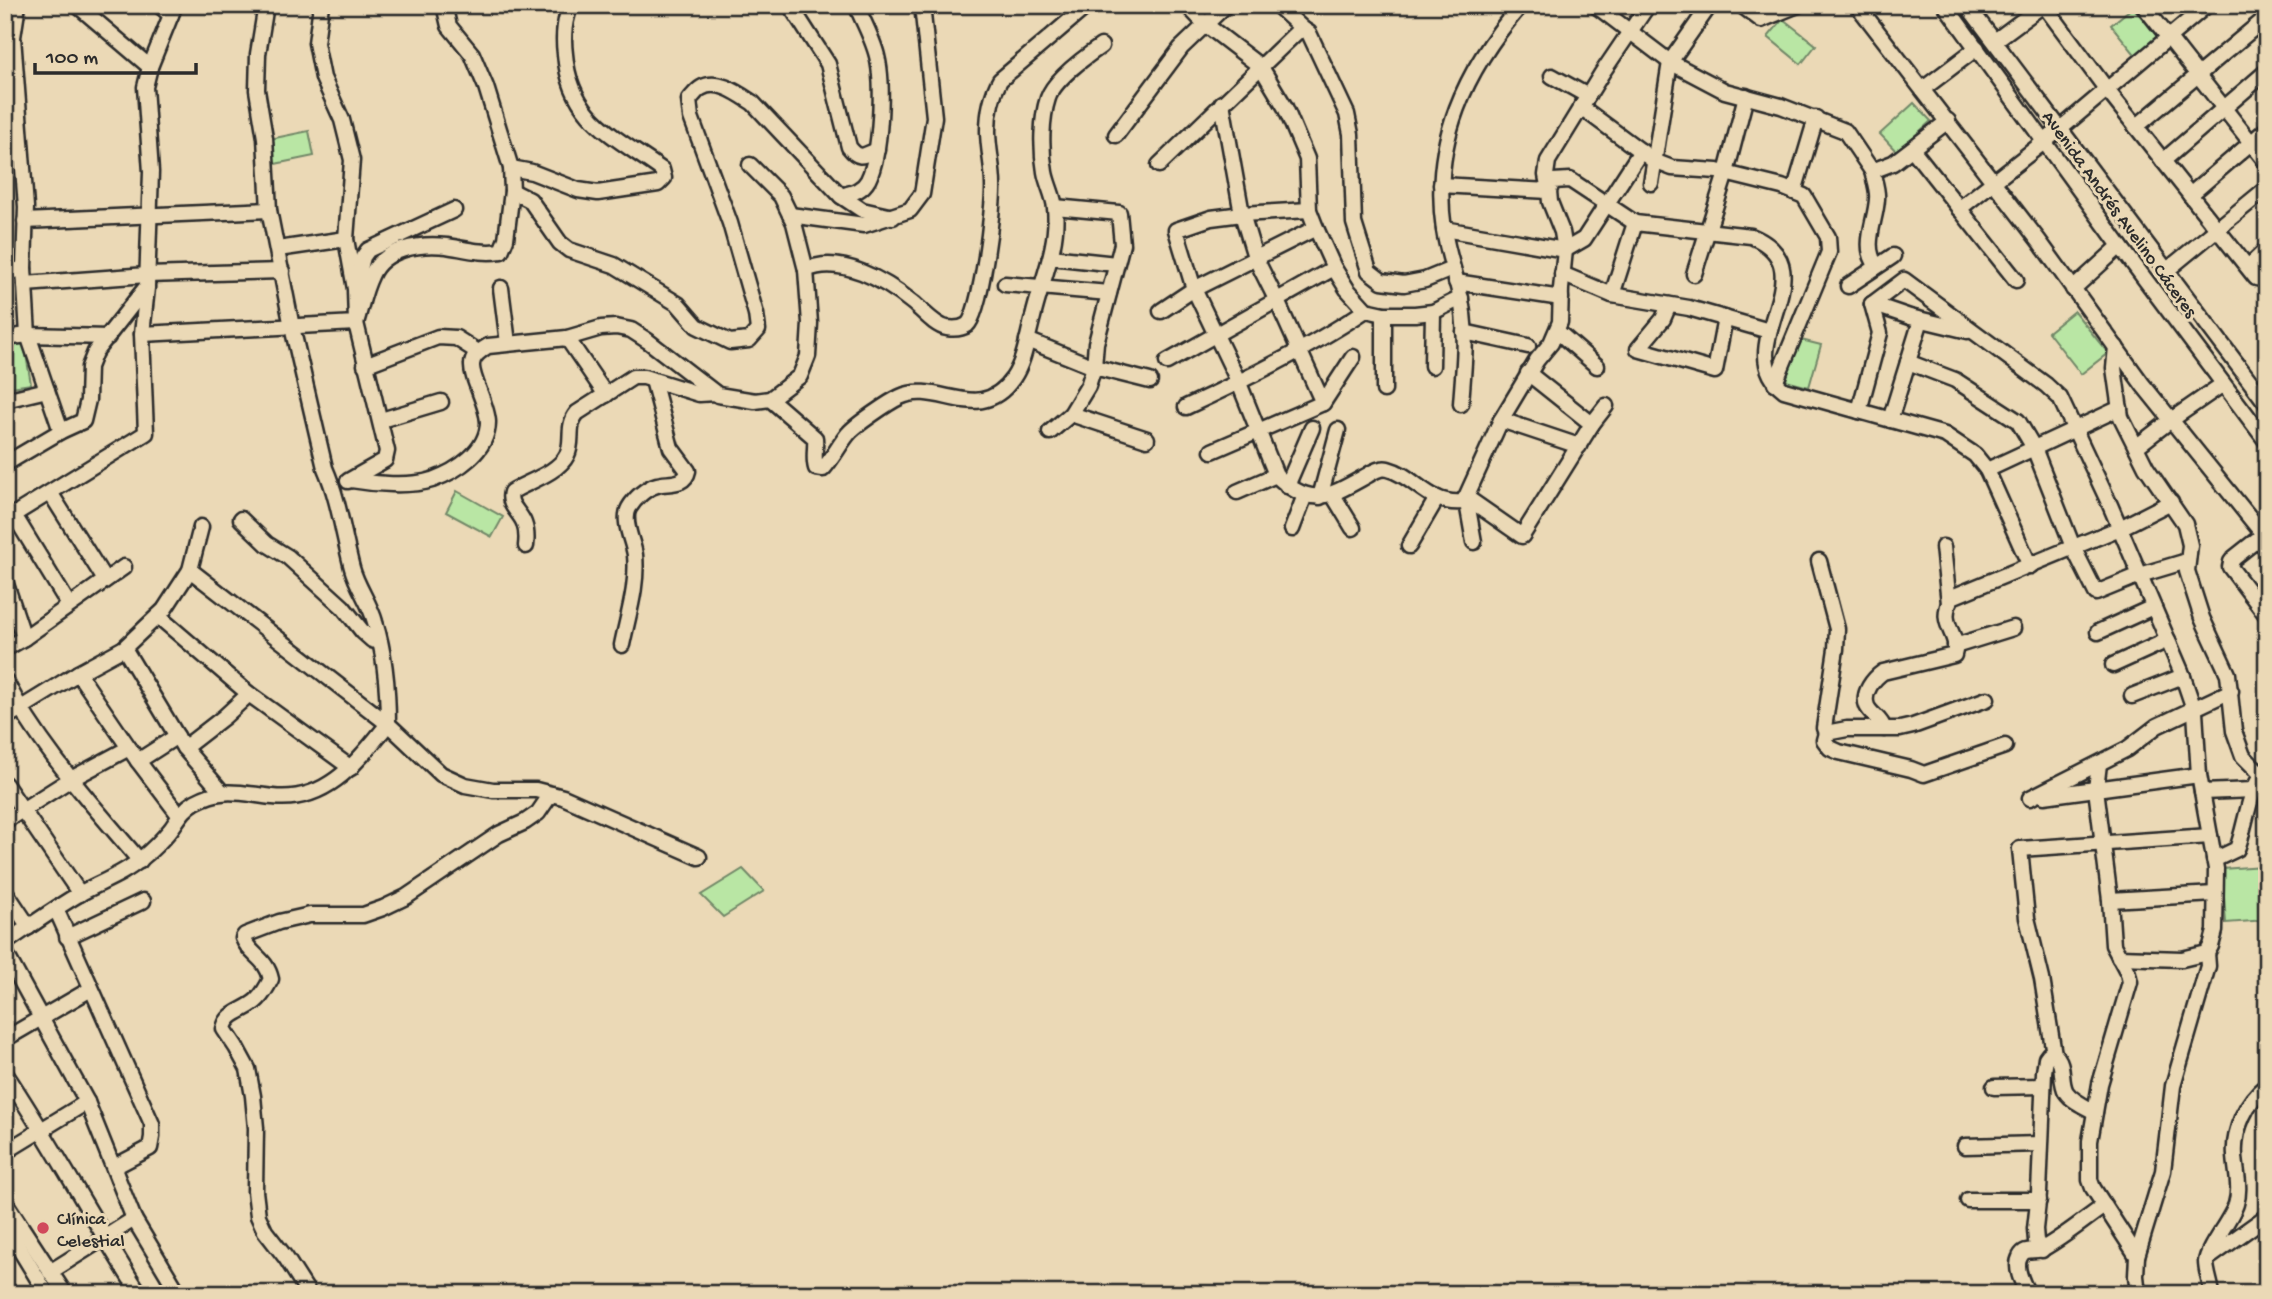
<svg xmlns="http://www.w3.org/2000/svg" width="2272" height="1299" viewBox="0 0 2272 1299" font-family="'Gochi Hand',sans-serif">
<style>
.green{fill:#b9e6a4;stroke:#728868;stroke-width:2}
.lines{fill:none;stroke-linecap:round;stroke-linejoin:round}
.minor-casing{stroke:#2b2b2b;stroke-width:19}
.minor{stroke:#ebd9b6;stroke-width:14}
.poi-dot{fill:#d1495b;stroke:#ebd9b6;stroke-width:2.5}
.labels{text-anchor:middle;stroke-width:6;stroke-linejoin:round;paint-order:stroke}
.street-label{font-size:19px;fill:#2b2b2b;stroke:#ebd9b6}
.poi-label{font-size:19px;fill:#2b2b2b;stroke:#ebd9b6;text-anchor:start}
</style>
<rect width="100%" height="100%" fill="#ebd9b6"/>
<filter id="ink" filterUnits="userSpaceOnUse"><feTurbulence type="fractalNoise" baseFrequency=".0143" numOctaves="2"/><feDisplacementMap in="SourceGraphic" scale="14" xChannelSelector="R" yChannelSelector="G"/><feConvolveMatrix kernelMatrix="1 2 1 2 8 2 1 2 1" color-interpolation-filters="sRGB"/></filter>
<g filter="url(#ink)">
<!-- green -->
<g class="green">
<polygon points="2133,7 2160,40 2138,58 2111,25"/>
<polygon points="1783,19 1816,45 1801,64 1768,37"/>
<polygon points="1914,103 1931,121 1897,152 1880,134"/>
<polygon points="309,131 314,156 275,164 270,139"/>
<polygon points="2074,311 2108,353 2081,374 2048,332"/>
<polygon points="1797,339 1821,345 1809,387 1786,381"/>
<polygon points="24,343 31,384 5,388 5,346"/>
<polygon points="457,491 503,517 492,537 446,512"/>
<polygon points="2263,866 2266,920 2226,923 2222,869"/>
<polygon points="743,869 764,891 723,917 701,895"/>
</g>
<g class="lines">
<defs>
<g id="minor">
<polyline points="18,5 13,37 26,207 24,268 28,335 61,431"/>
<polyline points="77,5 150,67"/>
<polyline points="159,5 171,15"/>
<polyline points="321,5 316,43 323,78 342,120 352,160 346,239 355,289 356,323 387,451 385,460 348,481"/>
<path d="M790,5L828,64L849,147C859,160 863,156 877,150"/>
<polyline points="1187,5 1205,24 1261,67 1285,107 1307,159 1309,210 1316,228 1334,268 1347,289 1366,310 1384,314 1415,314 1433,312 1461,298"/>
<polyline points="1277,5 1304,30"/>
<polyline points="1595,5 1670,62 1725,91 1781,106 1845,131 1872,171 1893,163 1948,121"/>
<polyline points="1741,5 1761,20 1798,5"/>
<polyline points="1857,5 2039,241 2143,385 2267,539"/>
<polyline points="1945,5 2120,246 2267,442"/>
<polyline points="1967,5 2267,404"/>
<polyline points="2044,5 2107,90 2252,273 2256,278 2267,280"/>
<polyline points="2143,5 2267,163"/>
<polyline points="1996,40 2043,5"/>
<polyline points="1552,76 1588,96"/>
<polyline points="1923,89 1977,48"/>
<polyline points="1222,103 1242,214 1255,257 1277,301 1323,403"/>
<polyline points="1581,107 1654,161 1672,168 1717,171 1782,187 1804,196 1828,237 1829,252 1775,383"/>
<polyline points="2136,127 2267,17"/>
<polyline points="1116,135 1181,48 1226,5"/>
<polyline points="1913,150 2016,280"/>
<polyline points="2163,161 2267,71"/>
<polyline points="1159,165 1297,32 1304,30 1309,33 1347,114 1351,134 1354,223 1369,271 1382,281 1404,284 1425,280 1452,269"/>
<path d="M511,168L532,172L578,190L598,193L658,184L664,178L662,170C615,136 570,119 565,54C563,38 564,20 571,5"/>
<path d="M1872,171C1874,180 1878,190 1877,199C1876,221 1861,247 1877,266"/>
<polyline points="1651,183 1670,62 1710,5"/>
<polyline points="1441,185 1549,191 1546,175 1548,161 1602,73 1648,5"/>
<path d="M512,191L530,200L560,243L569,250L614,265L678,304L697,326L730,342L749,340L758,330L756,314L730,223L691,117L689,100C692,97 697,90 701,88C718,78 739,94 753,103L841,196L862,210L893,217"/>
<polyline points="1794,192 1816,118"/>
<polyline points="2190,195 2267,129"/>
<path d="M841,196C852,193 862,191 868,180C881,154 884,84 877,56C873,39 863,21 856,5"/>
<polyline points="1959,209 2059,130 2207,5"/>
<path d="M1309,210L1242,214L1211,218L1176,230L1194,289L1239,383L1276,475C1311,510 1330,496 1368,475C1374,471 1381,467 1388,469C1415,476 1428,505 1462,502L1466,497L1501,420L1537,360L1551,343L1560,322L1561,289L1565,250L1562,232L1550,202L1549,191L1553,181L1570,180L1635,223L1751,236C1831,269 1727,347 1784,390L1945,435L1975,455L1987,470L2030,566"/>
<polyline points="790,215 864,225 910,210 922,194 934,117 922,5"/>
<polyline points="25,221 269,210"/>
<polyline points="1444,229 1565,250 1584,239 1641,151"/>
<polyline points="278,249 346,239"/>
<polyline points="1051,257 1116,264"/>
<polyline points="2248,267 2267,249"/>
<path d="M806,270C840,254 886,281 913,303C922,310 935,326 947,328C954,329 961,329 967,325C981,314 994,206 993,185C993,167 988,149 988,131C988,113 991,96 1000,80L1088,5"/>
<polyline points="2166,271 2267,188"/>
<polyline points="5,274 24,268"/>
<polyline points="1562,274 1612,295 1689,308 1769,331"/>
<polyline points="1694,274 1726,173 1746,96"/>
<polyline points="1456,282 1561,298"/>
<polyline points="25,284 147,275 282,271"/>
<polyline points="356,284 363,257 368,250 454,210"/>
<polyline points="1005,284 1109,293"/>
<polyline points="1848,286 1893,256"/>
<polyline points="501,288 508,343"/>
<polyline points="2073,289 2120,246"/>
<polyline points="1612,295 1635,223"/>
<polyline points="1872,304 1904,280 2046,385 2060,398 2110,505 2181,671 2195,712 2199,775 2216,869 2215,931 2211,946 2207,953 2182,959 2119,957"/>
<polyline points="1872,304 1910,317 1968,331"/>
<polyline points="1669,305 1663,319 1638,349 1715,371 1725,318"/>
<polyline points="1161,311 1194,289 1316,228"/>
<polyline points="1384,314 1384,390"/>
<polyline points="1557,331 1597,366"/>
<polyline points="1464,332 1528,346"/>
<path d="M142,334L356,323C361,307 364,290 371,276C383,248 420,243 447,246C466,249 482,254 501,251L506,239L512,191L511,168L486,87L472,54L449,26L444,5"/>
<polyline points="5,338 28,335 108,337"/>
<polyline points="567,338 606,395"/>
<polyline points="1027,340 1094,367 1150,381"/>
<polyline points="2116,347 2114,368 2121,417 2146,467 2185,524 2190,545 2187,571 2202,618 2228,674 2234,731 2243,756 2261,774"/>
<polyline points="1167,362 1334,268"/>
<polyline points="1908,362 1955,380 2018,421 2034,448 2073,547 2096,593 2140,575 2187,561"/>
<polyline points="365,365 438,337 456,338 478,352"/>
<polyline points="1432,366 1433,312"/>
<polyline points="1528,373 1592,424"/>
<path d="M770,399L815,438C816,449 813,458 816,468L823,469C833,458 839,445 848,434C854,426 889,402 900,397C938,379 979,427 1013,378C1025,360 1027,338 1033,317C1041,282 1059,246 1055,208C1054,196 1047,184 1045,172C1041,150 1041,119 1048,98C1054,80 1085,57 1101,46"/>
<polyline points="5,400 47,390"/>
<path d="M1461,404C1463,374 1467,343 1463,313C1460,285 1448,258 1444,230C1431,142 1465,70 1521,5"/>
<path d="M1186,407C1247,379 1310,348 1366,310"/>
<polyline points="1859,411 1880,333 1872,304"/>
<polyline points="1071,414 1147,439"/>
<polyline points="381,420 441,402"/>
<polyline points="1501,420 1579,446"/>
<polyline points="1890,420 1921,320"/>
<polyline points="1050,432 1071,414 1088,386 1094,367 1096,343 1122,244 1119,213 1055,207"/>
<polyline points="2136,447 2171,420 2223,384"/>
<polyline points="1212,451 1323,403 1353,357"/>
<polyline points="5,464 61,431 83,421 88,400 89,367 95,352 147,286 151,172 145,87 150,67 175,5"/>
<polyline points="1987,470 2120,408"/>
<path d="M351,480C374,484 410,487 432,480C457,471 488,451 488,422C487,403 471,378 472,365C472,356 481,350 488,346L567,338L601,328L616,327L631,330L648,341L718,395L755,401L770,399L800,376L808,356L810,323L806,270L794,223L781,196L750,165"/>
<polyline points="1287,486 1312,428"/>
<polyline points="1237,492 1276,475"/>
<polyline points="51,494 105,580"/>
<polyline points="1333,495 1353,528"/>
<polyline points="1320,497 1338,430"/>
<polyline points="1466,497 1522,536 1592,424 1606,406"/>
<polyline points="1466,497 1474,542"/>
<polyline points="14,515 69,605"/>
<polyline points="241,519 267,544 288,557 343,607 363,632 372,640 379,642"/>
<polyline points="5,520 146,433 142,334 147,288"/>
<polyline points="1292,529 1305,495"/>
<polyline points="2263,535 2234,558 2231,562 2230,567 2267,616"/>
<path d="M526,546C527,538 527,531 524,523C520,512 507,505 511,492C527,482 558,473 567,455C574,442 566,426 577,413L633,377H644L699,394L715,393"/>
<polyline points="1409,546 1437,498"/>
<polyline points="1943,547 1949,603"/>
<polyline points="1819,561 1837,629 1836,649 1824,728 1826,733"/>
<polyline points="190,570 388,724 441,774 465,785 493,790 536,790 563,797 699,857"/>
<polyline points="5,581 24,638"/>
<polyline points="158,616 249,694 351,768"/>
<polyline points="2098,632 2153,607"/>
<path d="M622,645C628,615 638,586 635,555C633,541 622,521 629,508C635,498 646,488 657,485C669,482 685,486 688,471L671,448L653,380"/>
<polyline points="1955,646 2013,628"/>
<polyline points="124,648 184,748 222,792"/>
<polyline points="5,649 24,638 124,567"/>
<polyline points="2113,665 2168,640"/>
<polyline points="78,673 138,761 179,815"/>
<path d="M5,680C39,747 92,804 140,861"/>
<polyline points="2132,696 2183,676"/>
<path d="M1987,699L1913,726L1900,729H1884C1881,718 1871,715 1867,706C1862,693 1873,679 1883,672L1954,655C1961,632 1936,626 1952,597L2120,528L2171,502"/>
<polyline points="5,718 78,673 124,648 164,610 190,570 201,527"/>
<polyline points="1884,729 1847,729 1826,733 1824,740 1830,748 1839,752 1911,769 1924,774 2005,746"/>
<polyline points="184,748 224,717 249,694"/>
<polyline points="138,761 177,736"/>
<polyline points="2099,764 2096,789 2110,900 2113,945 2128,973 2130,982 2100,1084 2090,1141 2090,1180 2093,1188 2137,1256"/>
<polyline points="5,784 80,894"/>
<polyline points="2202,792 2254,790"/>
<polyline points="2044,796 2199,775"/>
<polyline points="2030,798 2127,749 2157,726 2231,691"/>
<polyline points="5,821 71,779 129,748"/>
<path d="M2214,860L2237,849C2246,826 2249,786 2267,768"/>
<polyline points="5,891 29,927"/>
<polyline points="2110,900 2215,894"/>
<polyline points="56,909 152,1124 152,1137 150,1148 114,1167"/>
<polyline points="67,937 143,901"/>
<path d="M5,943C30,926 55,908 81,893C101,882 124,874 141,859C152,850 162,840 171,829C179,818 183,809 195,802C224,786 243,794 273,797C327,803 357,762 388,724C388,691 385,654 375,622C370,603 357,587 352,568C343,534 339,500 325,468L292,327L269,210L265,138L257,90L258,54L266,5"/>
<polyline points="5,952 87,1102 134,1219 179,1294"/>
<polyline points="5,1039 91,989"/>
<polyline points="2054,1054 2042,979 2027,918 2020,849 2210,836"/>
<path d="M5,1073C53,1145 93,1221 140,1294"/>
<polyline points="1994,1087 2043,1086"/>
<polyline points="1965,1146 2040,1144"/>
<polyline points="5,1152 87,1102"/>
<polyline points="1968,1200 2039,1200"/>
<polyline points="5,1202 65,1294"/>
<polyline points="5,1225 47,1294"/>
<path d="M2042,1250L2036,1241L2035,1229L2039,1193L2044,1072L2046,1058L2049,1054H2054C2066,1064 2059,1080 2066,1092C2072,1101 2086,1107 2095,1112"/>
<polyline points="2210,1257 2267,1216"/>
<polyline points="50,1272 134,1219"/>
<path d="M309,1294L286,1258L265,1231L258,1216L255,1191L256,1128L253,1096L248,1069L236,1047L224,1029C227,1011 247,1011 258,999C264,993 268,985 271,979C266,957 250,956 243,938L245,935L279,922L310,915H363L383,908L406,897L499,834L525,822L538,813L551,794"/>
<path d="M2028,1294C2023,1284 2014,1268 2020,1257C2025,1246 2036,1253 2044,1248C2065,1236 2084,1220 2104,1206"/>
<polyline points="2138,1294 2136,1276 2137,1256 2163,1171 2173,1086 2208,966 2207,953"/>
<path d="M2212,1294C2211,1284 2206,1272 2206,1262C2207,1248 2231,1220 2236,1204C2241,1189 2236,1172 2235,1156C2233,1130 2246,1101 2267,1085"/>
</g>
</defs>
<!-- minor casing -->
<use href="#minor" class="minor-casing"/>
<!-- minor -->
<use href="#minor" class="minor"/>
</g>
</g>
<!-- markers -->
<circle class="poi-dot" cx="43" cy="1228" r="7"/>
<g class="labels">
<!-- street labels -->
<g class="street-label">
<text transform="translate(2121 213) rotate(54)" y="7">Avenida Andrés Avelino Cáceres</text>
</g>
<!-- poi labels -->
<g class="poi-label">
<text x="57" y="1224">Clínica<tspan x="57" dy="22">Celestial</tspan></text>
</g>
</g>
<!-- margin -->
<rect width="2272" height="1299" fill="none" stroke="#ebd9b6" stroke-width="28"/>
<rect x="14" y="14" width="2244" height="1271" fill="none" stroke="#2b2b2b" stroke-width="2.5" filter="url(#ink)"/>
<!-- scale -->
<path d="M35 63v10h161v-10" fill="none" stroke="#2b2b2b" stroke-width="3.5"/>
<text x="46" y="63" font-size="21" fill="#2b2b2b" stroke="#ebd9b6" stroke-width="5" paint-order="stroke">100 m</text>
</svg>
